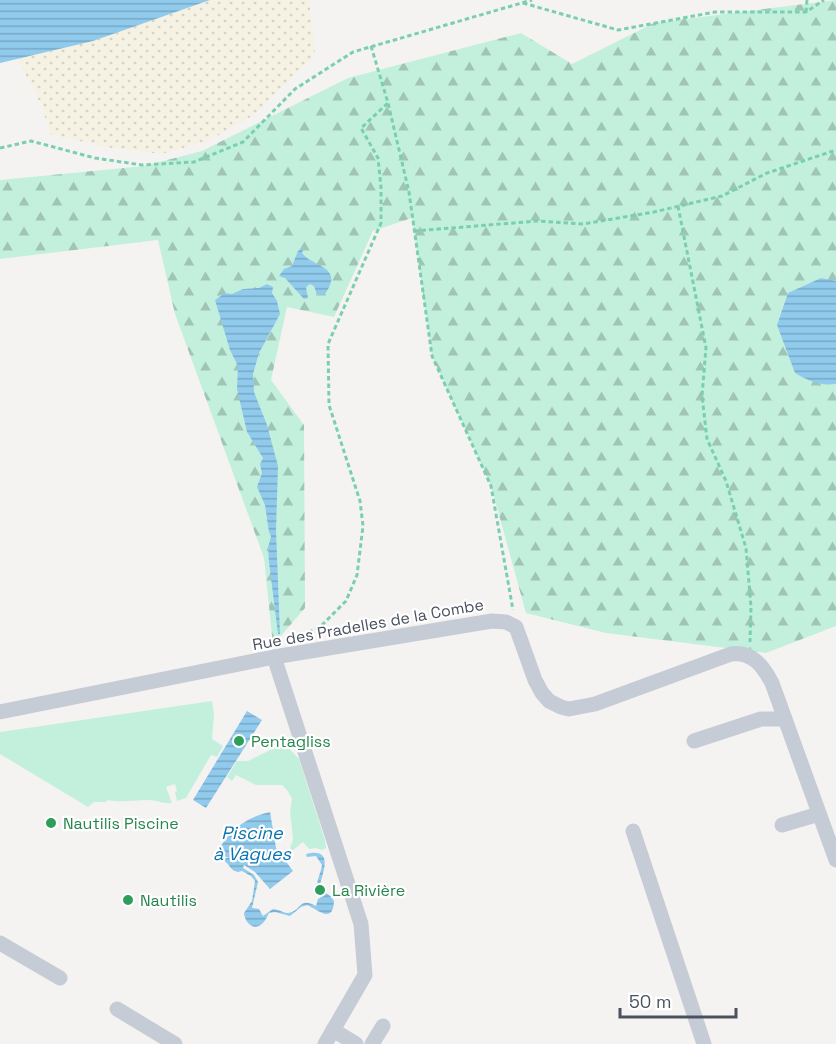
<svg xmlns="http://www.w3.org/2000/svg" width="836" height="1044" viewBox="0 0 836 1044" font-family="'Space Grotesk',sans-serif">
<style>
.grass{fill:#c3f0dc}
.forest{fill:url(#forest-firs)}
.sand{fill:url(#sand-dots)}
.water{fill:url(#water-rules)}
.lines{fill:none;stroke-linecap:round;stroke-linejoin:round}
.path{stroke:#7acfb3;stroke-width:3;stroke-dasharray:4.5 3;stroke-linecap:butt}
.minor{stroke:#c6ccd6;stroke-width:15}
.leisure-dot{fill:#2e9e5b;stroke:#fff;stroke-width:2}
.labels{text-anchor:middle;stroke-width:4.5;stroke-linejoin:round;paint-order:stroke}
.street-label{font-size:16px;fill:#4a5260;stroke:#fff}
.leisure-label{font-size:16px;fill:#27864d;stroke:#fff;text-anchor:start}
.water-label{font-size:18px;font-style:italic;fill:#0c74b1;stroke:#fff}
</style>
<defs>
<pattern id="forest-firs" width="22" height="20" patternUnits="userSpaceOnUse" patternTransform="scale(1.5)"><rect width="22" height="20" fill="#c3f0dc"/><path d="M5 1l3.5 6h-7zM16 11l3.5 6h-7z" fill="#a0c5b6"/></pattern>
<pattern id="sand-dots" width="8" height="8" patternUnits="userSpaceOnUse" patternTransform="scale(1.5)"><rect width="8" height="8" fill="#f5f2e4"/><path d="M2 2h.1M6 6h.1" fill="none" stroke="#d4d1c6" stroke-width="1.8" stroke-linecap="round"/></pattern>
<pattern id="water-rules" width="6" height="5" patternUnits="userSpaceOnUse" patternTransform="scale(1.5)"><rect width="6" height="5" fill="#90cbed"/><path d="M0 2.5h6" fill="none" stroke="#78a7c3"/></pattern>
</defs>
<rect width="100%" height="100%" fill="#f5f3f2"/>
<!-- grass -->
<g class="grass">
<path d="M212,701L214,714L212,739L223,746L217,757L211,755L186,798L177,801L175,792L177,791L175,784L166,787L172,803C162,804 157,800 148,800C134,800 121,803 108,800L106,802H94L88,807L0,754V732Z"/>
<polygon points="284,743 299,759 325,840 326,848 322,850 316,848 309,849 303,842 292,851 290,848 293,839 290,812 292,799 287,790 282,785 256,785 236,775 232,781 227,777 237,761 248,761"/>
</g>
<!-- forest -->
<polygon class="forest" points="836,0 836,626 766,653 606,633 526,613 491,486 432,356 412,218 373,231 334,317 287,307 271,380 304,425 305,608 273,645 264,558 175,314 158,240 0,259 0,180 144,166 202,151 348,78 521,33 572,64 654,23"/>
<!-- sand -->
<polygon class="sand" points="210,0 309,0 315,55 254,115 208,141 161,154 105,147 50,134 41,104 17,59 93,41"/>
<!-- water -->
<g class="water">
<polygon points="0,0 210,0 93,41 0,63"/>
<path d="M304,247L302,253C312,267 345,266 325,294L317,295L314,286L310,284L306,287L308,298L304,299L285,278L279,276L284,269L292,266L298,251Z"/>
<path d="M821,278L836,281V384C819,386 809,381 795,373L777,325L788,293Z"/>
<polygon points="267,284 273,287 272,293 277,301 280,314 259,353 253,374 254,392 267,425 278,466 276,530 280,634 278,634 269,562 268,548 271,536 269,532 265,505 257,487 262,473 260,464 263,458 247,432 237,389 238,366 230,350 215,300 225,293 232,294 243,289 259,288"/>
<polygon points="247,711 262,720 206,808 193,800"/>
<path d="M270,812L276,848L293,871L270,889L255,872L244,865L243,868L254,875L258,882L252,908L259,909L263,916L273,909C278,909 283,913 288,913C301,912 298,896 316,906L318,899L323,896C312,885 320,878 322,865L316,856L307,857L306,854C333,847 324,870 320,884C322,893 330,893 334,901C333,925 317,909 307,905L301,907L290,916L275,912L269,913C267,916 266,920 263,923C254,932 245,923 244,913L252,901L255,881L251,876L242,871L238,872C230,871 230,864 224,861L225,858H229L217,853C228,831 246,817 270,812Z"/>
</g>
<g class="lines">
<!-- path -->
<g class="path">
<polyline points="523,3 618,30 715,12 806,12 824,0"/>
<polyline points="806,12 807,0"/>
<polyline points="371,46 388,103 409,192 432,356 491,486 513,610"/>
<polyline points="0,148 31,141 95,158 142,165 194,162 243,142 295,89 353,52 532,0"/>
<polyline points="678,206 706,348 702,396 707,439 726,481 746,548 751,607 750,642"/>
<polyline points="414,231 538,221 583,224 654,212 722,196 767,173 836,150"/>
<polyline points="302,636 321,626 346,601 357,575 363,526 360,501 329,405 328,344 381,223 381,187 378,158 361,128 388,103"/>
</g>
<!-- minor -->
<g class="minor">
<polyline points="274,657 361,924 365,975 325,1044"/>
<path d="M0,712L274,657L492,621L506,622L516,627L535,680L542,693L549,701L561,707L569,709L595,704L731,654C752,651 763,666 772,683L836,860"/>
<polyline points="694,741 761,719 785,719"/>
<polyline points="782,825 819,814"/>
<polyline points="633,831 704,1044"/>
<polyline points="0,943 60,978"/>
<polyline points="117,1009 175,1044"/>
<polyline points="333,1030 356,1044"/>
<polyline points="372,1044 383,1026"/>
</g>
</g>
<!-- markers -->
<g class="leisure-dot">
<circle cx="239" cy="741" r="6"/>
<circle cx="51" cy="823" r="6"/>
<circle cx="320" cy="890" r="6"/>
<circle cx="128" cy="900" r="6"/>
</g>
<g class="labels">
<!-- street labels -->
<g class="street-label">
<text transform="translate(368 624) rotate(-10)" y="6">Rue des Pradelles de la Combe</text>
</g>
<!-- leisure labels -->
<g class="leisure-label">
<text x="251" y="747">Pentagliss</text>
<text x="63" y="829">Nautilis Piscine</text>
<text x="332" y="896">La Rivière</text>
<text x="140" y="906">Nautilis</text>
</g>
<!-- water labels -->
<g class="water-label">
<text x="252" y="839">Piscine<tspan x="252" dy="21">à Vagues</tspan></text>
</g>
</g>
<!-- scale -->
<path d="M620 1008v9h116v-9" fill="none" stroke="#4a5260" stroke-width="3"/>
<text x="629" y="1008" font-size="18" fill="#4a5260" stroke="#ffffff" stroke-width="4.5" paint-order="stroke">50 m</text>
</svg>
